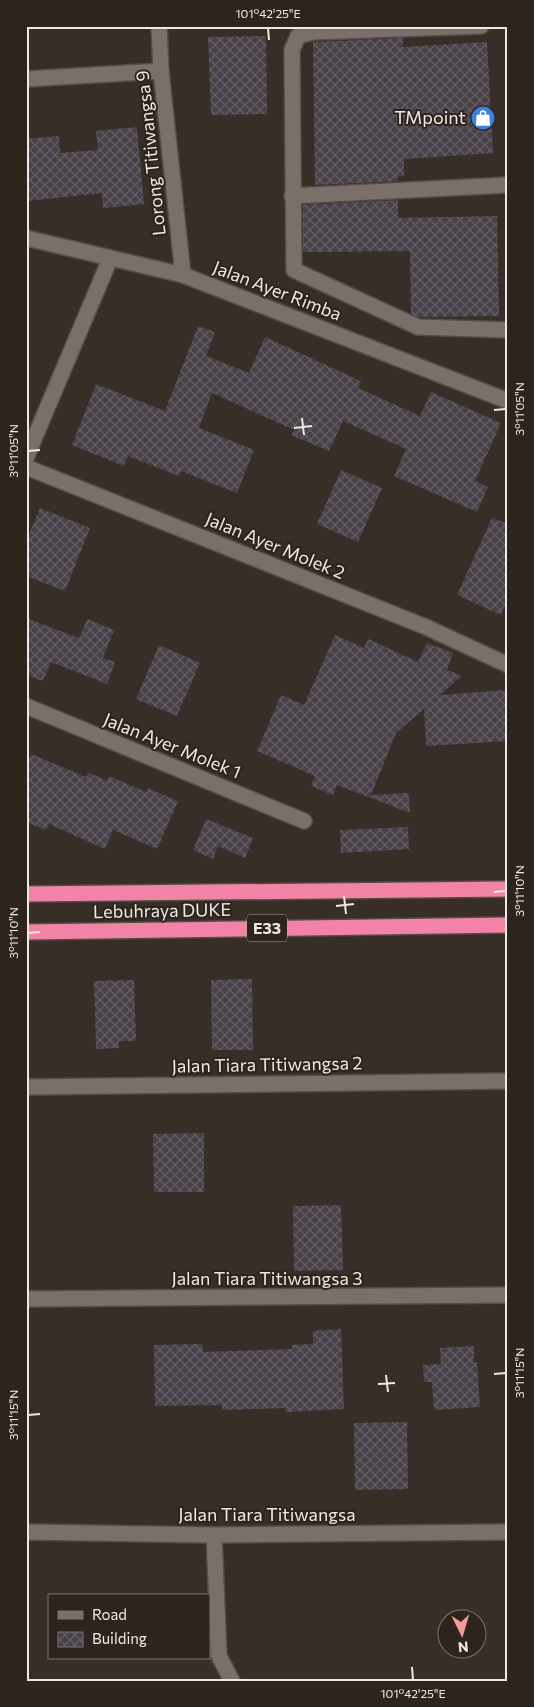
<svg xmlns="http://www.w3.org/2000/svg" width="534" height="1707" viewBox="0 0 534 1707" font-family="Commissioner,sans-serif">
<style>
.building{fill:url(#building-cross-hatch)}
.lines{fill:none;stroke-linecap:round;stroke-linejoin:round}
.minor-casing{stroke:#544d47;stroke-width:18}
.highway-casing{stroke:#544d47;stroke-width:18}
.minor{stroke:#7a7069;stroke-width:15}
.highway{stroke:#f283a7;stroke-width:15}
.ticks{fill:none;stroke:#efe9e5;stroke-width:2}
.labels{text-anchor:middle;stroke-width:4;stroke-linejoin:round;paint-order:stroke}
.shield{fill:#2c241d;stroke:#b4aea9;stroke-width:1}
.shield-label{font-size:16px;font-weight:bold;fill:#efe9e5}
.poi-label{font-size:18px;fill:#efe9e5;stroke:#2c241d;text-anchor:end}
.street-label{font-size:18px;fill:#efe9e5;stroke:#2c241d}
.neatline{fill:none;stroke:#efe9e5;stroke-width:2}
.ticks-label{font-size:12px;text-anchor:middle;fill:#efe9e5}
</style>
<defs>
<pattern id="building-cross-hatch" width="8" height="8" patternUnits="userSpaceOnUse" patternTransform="scale(1.25)"><rect width="8" height="8" fill="#494149"/><path d="M0 0l8 8M0 8l8-8" fill="none" stroke="#645c63"/></pattern>
</defs>
<rect width="100%" height="100%" fill="#362e27"/>
<!-- building -->
<g class="building">
<polygon points="266,36 267,114 211,115 208,37"/>
<polygon points="403,38 403,47 487,42 493,153 404,159 404,176 398,176 398,181 315,185 313,42"/>
<polygon points="137,127 144,204 103,208 102,193 26,201 26,139 59,136 60,153 98,150 96,131"/>
<polygon points="398,200 398,218 497,216 499,316 418,317 411,314 410,251 303,252 303,205"/>
<polygon points="198,326 215,332 206,356 249,373 265,337 361,381 358,388 420,416 431,392 501,423 475,481 488,487 477,512 394,476 406,449 343,421 329,451 291,435 294,430 212,393 199,428 254,450 237,493 181,471 179,476 128,456 124,466 72,445 96,384 165,411"/>
<polygon points="341,470 382,488 358,542 317,524"/>
<polygon points="40,508 90,528 65,591 26,576 26,541"/>
<polygon points="492,518 508,524 508,600 501,615 457,595"/>
<polygon points="26,618 79,638 87,619 114,630 103,658 115,662 107,684 51,662 43,681 26,675"/>
<polygon points="335,635 364,648 368,639 418,662 427,643 453,653 447,670 462,676 440,695 508,690 508,741 426,746 424,709 396,733 371,795 409,793 410,813 337,785 333,795 311,786 315,776 257,751 281,695 304,705"/>
<polygon points="159,645 200,663 177,716 136,699"/>
<polygon points="31,754 86,777 88,772 107,781 109,776 146,792 147,788 178,801 157,849 113,830 105,849 49,824 46,830 26,822 26,765"/>
<polygon points="206,819 253,838 245,858 218,846 213,859 193,850"/>
<polygon points="408,827 409,849 341,853 340,830"/>
<polygon points="252,979 253,1050 212,1050 211,980"/>
<polygon points="134,980 136,1041 119,1041 119,1048 96,1049 94,981"/>
<polygon points="204,1133 204,1192 154,1192 153,1134"/>
<polygon points="341,1205 343,1270 294,1271 293,1206"/>
<polygon points="341,1329 344,1409 285,1412 285,1408 222,1410 222,1405 155,1406 154,1345 202,1344 203,1352 292,1349 292,1345 313,1344 313,1331"/>
<polygon points="474,1346 474,1362 477,1362 480,1407 434,1410 432,1382 424,1382 423,1365 441,1364 440,1348"/>
<polygon points="407,1422 408,1489 355,1490 354,1423"/>
</g>
<g class="lines">
<defs>
<g id="minor">
<polyline points="159,26 161,71 183,275"/>
<polyline points="481,26 313,32 298,36 292,50 294,270 418,327 508,330"/>
<polyline points="26,79 161,71"/>
<polyline points="292,196 508,185"/>
<polyline points="26,238 183,275 508,401"/>
<polyline points="26,458 110,259"/>
<polyline points="26,467 426,627 508,665"/>
<polyline points="26,706 304,821"/>
<polyline points="26,1087 508,1081"/>
<polyline points="26,1299 508,1295"/>
<polyline points="26,1532 214,1535 508,1532"/>
<polyline points="214,1535 219,1656 232,1681"/>
</g>
<g id="highway">
<polyline points="26,894 508,889"/>
<polyline points="26,932 508,925"/>
</g>
</defs>
<!-- minor casing -->
<use href="#minor" class="minor-casing"/>
<!-- highway casing -->
<use href="#highway" class="highway-casing"/>
<!-- minor -->
<use href="#minor" class="minor"/>
<!-- highway -->
<use href="#highway" class="highway"/>
</g>
<!-- ticks -->
<path class="ticks" d="M268,28L269,40M494,410L506,409M302,418L304,435M294,428L312,426M28,451L40,450M494,892L506,891M344,896L346,914M336,906L354,904M28,933L40,932M494,1374L506,1373M386,1375L388,1392M378,1384L395,1383M28,1415L40,1414M412,1667L413,1680"/>
<!-- icons -->
<defs>
<symbol id="shop-disc" viewBox="-11 -11 22 22"><circle r="9.5" fill="#3f7fe0" stroke="#2c241d"/><path d="M-5-2.5h2.3a2.7 3.5 0 0 1 5.4 0H5L5.5 6h-11ZM-1.5-2.5h3a1.5 2.3 0 0 0-3 0Z" fill="#fff"/></symbol>
</defs>
<g fill-rule="evenodd">
<use href="#shop-disc" x="469" y="104" width="28" height="28"/>
</g>
<g class="labels">
<!-- shield labels -->
<rect class="shield" x="247" y="914.5" width="40" height="27" rx="4"/>
<g class="shield-label">
<text x="267" y="934">E33</text>
</g>
<!-- poi labels -->
<g class="poi-label">
<text x="466" y="124">TMpoint</text>
</g>
<!-- street labels -->
<g class="street-label">
<text transform="translate(151 153) rotate(-96)" y="6">Lorong Titiwangsa 9</text>
<text transform="translate(277 291) rotate(21)" y="6">Jalan Ayer Rimba</text>
<text transform="translate(275 546) rotate(22)" y="6">Jalan Ayer Molek 2</text>
<text transform="translate(172 746) rotate(22)" y="6">Jalan Ayer Molek 1</text>
<text transform="translate(162 911) rotate(-1)" y="6">Lebuhraya DUKE</text>
<text transform="translate(267 1065) rotate(-1)" y="6">Jalan Tiara Titiwangsa 2</text>
<text x="267" y="1285">Jalan Tiara Titiwangsa 3</text>
<text x="267" y="1521">Jalan Tiara Titiwangsa</text>
</g>
</g>
<!-- border -->
<rect width="534" height="1707" fill="none" stroke="#2c241d" stroke-width="55"/>
<!-- legend -->
<rect x="48" y="1594" width="162" height="65" fill="#2c241d" stroke="#7a736d"/>
<rect x="58" y="1611" width="25" height="8" fill="#7a7069" stroke="#7a736d"/>
<text x="92" y="1620" font-size="15" fill="#efe9e5">Road</text>
<rect x="58" y="1632" width="25" height="15" fill="url(#building-cross-hatch)" stroke="#7a736d"/>
<text x="92" y="1644" font-size="15" fill="#efe9e5">Building</text>
<!-- north arrow -->
<g transform="translate(462 1634) rotate(175)"><circle r="24" fill="#2c241d" stroke="#7a736d"/>
<path d="M0-4L9 19L0 12L-9 19Z" fill="#f59b9a"/>
<text y="-8" font-size="14" font-weight="bold" text-anchor="middle" fill="#efe9e5">N</text>
</g>
<rect x="28" y="28" width="478" height="1652" class="neatline"/>
<g class="ticks-label">
<text x="268" y="18">101°42'25"E</text>
<text transform="translate(520 409) rotate(-90)" y="4">3°11'05"N</text>
<text transform="translate(14 451) rotate(-90)" y="4">3°11'05"N</text>
<text transform="translate(520 891) rotate(-90)" y="4">3°11'10"N</text>
<text transform="translate(14 933) rotate(-90)" y="4">3°11'10"N</text>
<text transform="translate(520 1373) rotate(-90)" y="4">3°11'15"N</text>
<text transform="translate(14 1415) rotate(-90)" y="4">3°11'15"N</text>
<text x="413" y="1698">101°42'25"E</text>
</g>
</svg>
